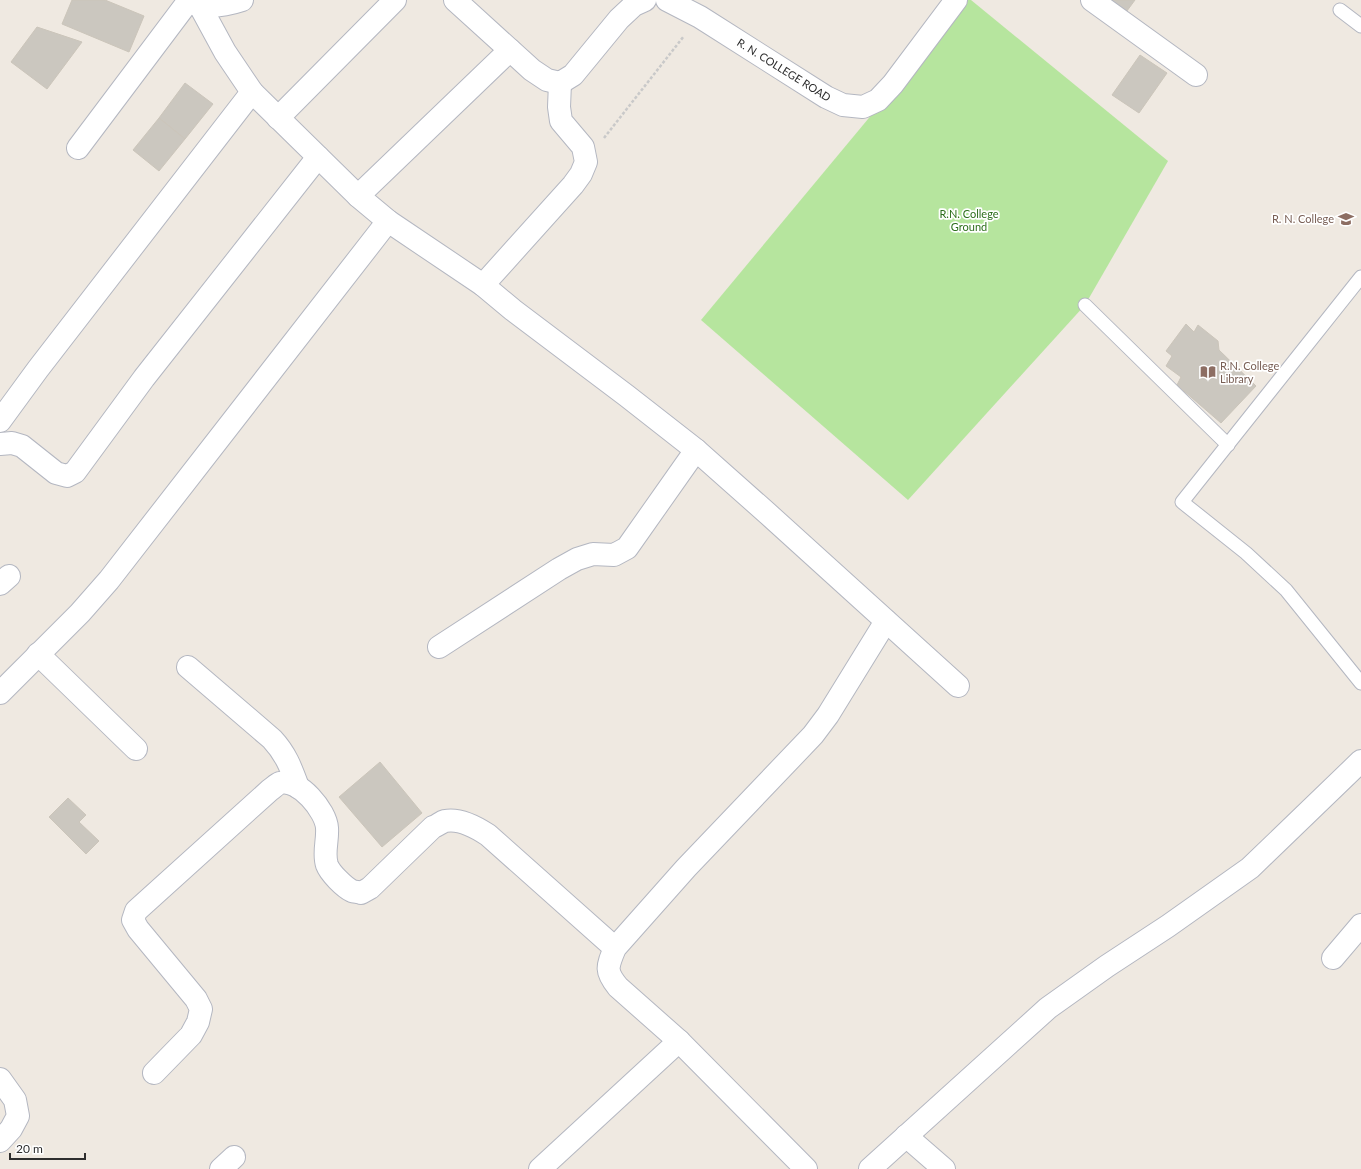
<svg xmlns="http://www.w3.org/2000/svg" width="1361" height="1169" viewBox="0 0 1361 1169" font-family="Lato,sans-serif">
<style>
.green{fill:#b6e59e}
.building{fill:#cbc7bf;stroke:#cbc5ba}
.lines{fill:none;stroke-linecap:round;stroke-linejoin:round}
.lane-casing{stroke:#b4b7c1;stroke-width:15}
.street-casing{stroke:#b4b7c1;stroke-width:24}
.path{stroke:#c9c9c9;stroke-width:2.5;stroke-dasharray:3 2;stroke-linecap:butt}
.lane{stroke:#fff;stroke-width:13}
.street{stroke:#fff;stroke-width:22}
.labels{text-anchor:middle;stroke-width:3.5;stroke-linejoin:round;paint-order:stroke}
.street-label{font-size:11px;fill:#2e2e2e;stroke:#fff}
.park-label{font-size:11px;fill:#2c6e1b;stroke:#fff}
.education-label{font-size:11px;fill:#785e54;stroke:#fff;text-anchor:end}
</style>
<rect width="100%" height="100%" fill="#efe9e1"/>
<!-- green -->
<polygon class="green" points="967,0 971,0 1168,161 1085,305 908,500 701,320"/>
<!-- building -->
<g class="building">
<polygon points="72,0 105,0 144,16 129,52 62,24"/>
<polygon points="1096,0 1135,0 1121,19"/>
<polygon points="37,27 82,42 47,89 11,62"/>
<polygon points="1140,55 1167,73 1139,113 1112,95"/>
<polygon points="185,83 213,104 185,139 159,118"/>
<polygon points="159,118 185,139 159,171 133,150"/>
<polygon points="1186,324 1194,332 1198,325 1218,341 1219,350 1256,386 1221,423 1177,385 1181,377 1166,366 1172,356 1166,351"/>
<polygon points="380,762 422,813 382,847 339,797"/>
<polygon points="68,798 86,815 79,822 99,841 86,854 49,817"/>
</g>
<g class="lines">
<defs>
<g id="lane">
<polyline points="1340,10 1361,26"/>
<polyline points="1361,277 1182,502 1246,553 1286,590 1361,683"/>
<polyline points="1085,305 1228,445"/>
</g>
<g id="street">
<polyline points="455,0 532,70 547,80 560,83 573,75 619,19 634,5 645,0"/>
<polyline points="667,0 700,17 826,97 843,105 863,107 878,100 893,84 956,0"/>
<polyline points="1092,0 1196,75"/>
<path d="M189,3C207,8 224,6 242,0"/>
<polyline points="200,6 225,52 252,92 358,196 388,221 483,285 513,310 627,396 696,450 767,513 958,686"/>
<polyline points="278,118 395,0"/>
<polyline points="78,148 187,3"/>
<polyline points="358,196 510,50"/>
<polyline points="483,285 573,185 581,174 586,162 583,147 561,121 559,107 560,83"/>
<polyline points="0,421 38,369 252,92"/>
<polyline points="0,444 12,443 22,446 56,473 67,476 75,472 144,378 318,157"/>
<polyline points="0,584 9,576"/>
<polyline points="439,647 559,569 577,559 593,554 614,555 627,548 696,450"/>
<polyline points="38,654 136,749"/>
<path d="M188,667L272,739C286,754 291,768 298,787"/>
<polyline points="0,693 80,613 109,580 388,221"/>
<polyline points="1333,958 1361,925"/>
<path d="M154,1073L191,1035L198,1022L201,1009L196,999L138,929L133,920L136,911L270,790C273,788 277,784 280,783C299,778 326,811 327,828C328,841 323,853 327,865C330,873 344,887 352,891C355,892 359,892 361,893L370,888L433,827C437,826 441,822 445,821C460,818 476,827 488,835L615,948"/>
<polyline points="0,1079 15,1100 18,1116 11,1129 0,1141"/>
<polyline points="906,1136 944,1169"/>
<polyline points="221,1169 234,1157"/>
<polyline points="540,1169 679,1041"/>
<path d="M806,1169L679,1041L618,987C605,971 607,967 615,948L686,868L813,735L828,715L886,621"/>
<polyline points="870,1169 1048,1008 1107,966 1168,926 1250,868 1361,761"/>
</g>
</defs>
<!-- lane casing -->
<use href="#lane" class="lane-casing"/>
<!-- street casing -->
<use href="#street" class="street-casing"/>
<!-- path -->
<polyline class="path" points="604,138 684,36"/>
<!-- lane -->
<use href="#lane" class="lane"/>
<!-- street -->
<use href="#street" class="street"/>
</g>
<!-- icons -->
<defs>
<symbol id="university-bare" viewBox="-9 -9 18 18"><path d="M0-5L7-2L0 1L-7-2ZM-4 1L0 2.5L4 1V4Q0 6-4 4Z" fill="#8d6e63" stroke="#fff" stroke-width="2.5" paint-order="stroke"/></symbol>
<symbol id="library-bare" viewBox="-9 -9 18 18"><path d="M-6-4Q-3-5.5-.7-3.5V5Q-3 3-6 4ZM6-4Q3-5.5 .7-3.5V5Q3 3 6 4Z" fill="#8d6e63" stroke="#fff" stroke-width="2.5" paint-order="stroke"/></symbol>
</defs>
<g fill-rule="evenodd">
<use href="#university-bare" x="1335" y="208" width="22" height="22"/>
<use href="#library-bare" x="1197" y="361" width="22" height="22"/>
</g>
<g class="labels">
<!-- street labels -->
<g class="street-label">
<text transform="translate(784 70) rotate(32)" y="4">R. N. COLLEGE ROAD</text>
</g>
<!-- park labels -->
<g class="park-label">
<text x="969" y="218">R.N. College<tspan x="969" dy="13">Ground</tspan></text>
</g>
<!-- education labels -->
<g class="education-label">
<text x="1334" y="223">R. N. College</text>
<text x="1220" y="370" text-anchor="start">R.N. College<tspan x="1220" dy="13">Library</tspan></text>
</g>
</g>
<!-- scale -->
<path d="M10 1153v6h75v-6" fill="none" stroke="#2e2e2e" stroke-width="2"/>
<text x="16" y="1153" font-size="12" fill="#2e2e2e" stroke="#ffffff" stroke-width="3" paint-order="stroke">20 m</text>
</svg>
